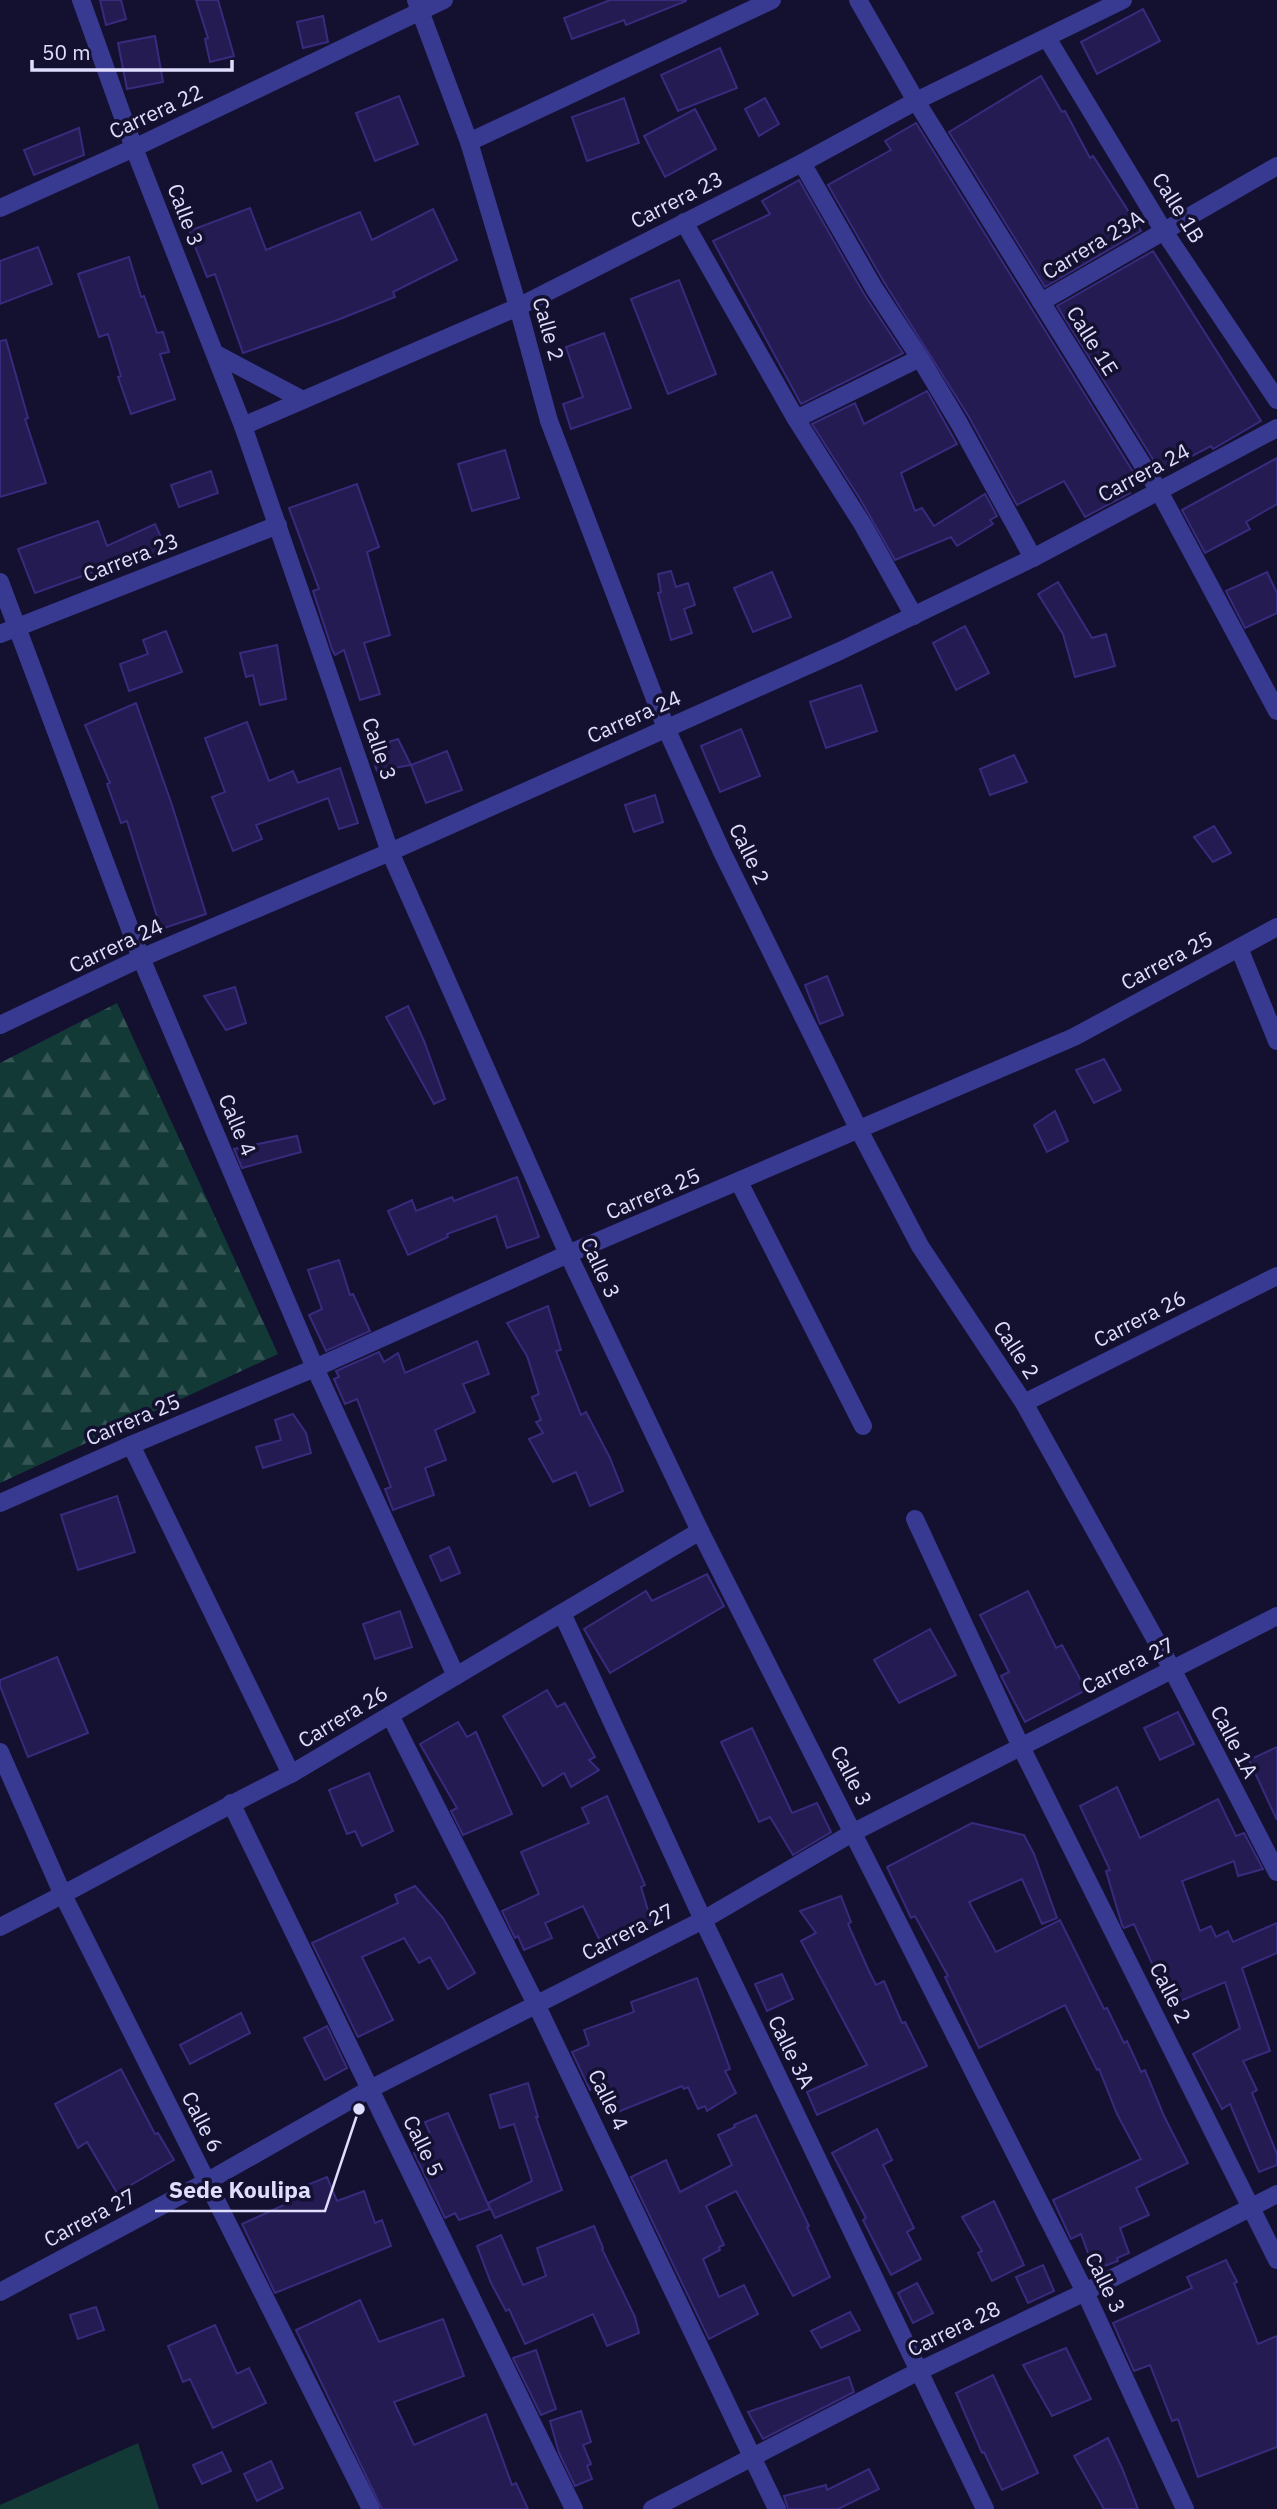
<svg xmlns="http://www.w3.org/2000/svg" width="1277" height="2509" viewBox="0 0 1277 2509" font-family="'IBM Plex Sans',sans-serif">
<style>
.grass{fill:#133936}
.forest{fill:url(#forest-firs)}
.building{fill:#231b51;stroke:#382b7e;stroke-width:2}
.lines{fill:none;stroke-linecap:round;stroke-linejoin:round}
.street{stroke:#383990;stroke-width:18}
.labels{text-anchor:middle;stroke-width:7;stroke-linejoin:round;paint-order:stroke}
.street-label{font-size:21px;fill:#e0deff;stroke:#14102f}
.leader{fill:none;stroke:#e0deff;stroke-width:2.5}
.callout-dot{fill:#e0deff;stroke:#14102f;stroke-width:2.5}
.callout-label{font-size:23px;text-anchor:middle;font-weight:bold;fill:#e0deff;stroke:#14102f;stroke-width:7;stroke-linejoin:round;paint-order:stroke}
</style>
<defs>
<pattern id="forest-firs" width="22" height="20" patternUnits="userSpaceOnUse" patternTransform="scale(1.75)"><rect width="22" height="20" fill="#133936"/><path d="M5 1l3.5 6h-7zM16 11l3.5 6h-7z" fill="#355554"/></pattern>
</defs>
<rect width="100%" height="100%" fill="#14102f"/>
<!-- grass -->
<polygon class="grass" points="138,2443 159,2509 0,2509 0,2505"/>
<!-- forest -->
<polygon class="forest" points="117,1003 278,1354 0,1483 0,1063"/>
<!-- building -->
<g class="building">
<polygon points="100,0 121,0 126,19 106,25"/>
<polygon points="196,0 218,0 234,56 210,62 205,39 208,38"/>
<polygon points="610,0 686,0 686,1 626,25 624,20 572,39 564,18"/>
<polygon points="1143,9 1160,41 1097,74 1081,42"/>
<polygon points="323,16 328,42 303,48 297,22"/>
<polygon points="155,36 163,82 127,89 118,43"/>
<polygon points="720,48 737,88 678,111 661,75"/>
<polygon points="1041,76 1062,112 1065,111 1090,158 1093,156 1141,231 1045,287 949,132"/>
<polygon points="399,96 418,144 375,161 356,113"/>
<polygon points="624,98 639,143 587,161 572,117"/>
<polygon points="765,98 779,124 759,136 745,109"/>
<polygon points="695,109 716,149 665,177 644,136"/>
<polygon points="916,123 1140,483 1128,489 1130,493 1085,517 1064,481 1017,505 969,417 884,282 828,185 891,150 885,141"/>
<polygon points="79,128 84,155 34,175 24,150"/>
<polygon points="799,180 864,294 903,353 801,404 713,241 770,214 762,201"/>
<polygon points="250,208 266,250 360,212 372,240 433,209 457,260 393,292 395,297 340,319 243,353 215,274 207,277 189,231"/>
<polygon points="38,247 52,284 0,304 0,261"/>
<polygon points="1153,251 1261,421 1213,449 1211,446 1161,472 1057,306"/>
<polygon points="129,257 141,297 144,296 157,333 163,332 169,352 160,354 175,399 131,414 118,377 121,376 108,334 99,337 78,274"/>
<polygon points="679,280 716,374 668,394 631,299"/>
<polygon points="604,333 631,408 571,429 563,404 583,397 566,347"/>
<polygon points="6,340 28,418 25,419 46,483 0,497 0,341"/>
<polygon points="927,391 957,444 901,473 915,511 922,508 934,526 985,494 997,516 990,520 993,524 957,546 951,537 895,560 860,499 812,424 855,403 864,424"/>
<polygon points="505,450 519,498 472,511 458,464"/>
<polygon points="1277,458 1277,504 1246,522 1250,529 1205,553 1182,510"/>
<polygon points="211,471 218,493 179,507 171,485"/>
<polygon points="357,484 379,547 367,552 390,635 364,643 380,694 360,700 344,650 335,655 332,649 313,591 319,589 289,508"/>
<polygon points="98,521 107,546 155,524 167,550 144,561 141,555 35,593 18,549"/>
<polygon points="671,571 676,587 688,583 695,605 684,609 692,633 671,640 658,593 661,592 658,574"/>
<polygon points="772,572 791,617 753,632 734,588"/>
<polygon points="1267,572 1277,593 1277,613 1245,628 1226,591"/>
<polygon points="1058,582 1092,638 1106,634 1115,666 1075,677 1063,634 1038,594"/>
<polygon points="965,626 989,673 956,690 933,643"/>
<polygon points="166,631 182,672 129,691 120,664 148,654 143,640"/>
<polygon points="277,645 286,699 260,705 253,675 246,677 240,653"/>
<polygon points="861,685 877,731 826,748 810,702"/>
<polygon points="136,703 172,805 206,914 161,929 127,821 121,823 107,784 110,783 85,725"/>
<polygon points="247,722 269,781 293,771 298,783 340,768 358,823 339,829 328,798 256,825 262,839 233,851 212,797 225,792 205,738"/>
<polygon points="741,729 760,776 720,792 701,746"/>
<polygon points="398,739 411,765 377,771 369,748"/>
<polygon points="447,751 462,790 426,803 411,765"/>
<polygon points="1014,755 1027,782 990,795 980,769"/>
<polygon points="655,795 663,822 634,832 625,805"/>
<polygon points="1214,826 1231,853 1213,862 1194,837"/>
<polygon points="827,976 843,1015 820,1024 805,985"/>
<polygon points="235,987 246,1023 226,1030 204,996"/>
<polygon points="408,1006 424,1041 445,1099 434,1104 386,1017"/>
<polygon points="1104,1059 1121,1090 1094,1103 1076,1070"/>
<polygon points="1055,1111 1068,1141 1047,1152 1034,1125"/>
<polygon points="297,1136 301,1152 242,1168 234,1149"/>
<polygon points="517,1177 539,1237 507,1248 496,1216 447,1234 448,1237 408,1255 388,1211 412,1200 416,1211 452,1197 454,1201"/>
<polygon points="339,1260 350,1295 353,1294 370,1331 326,1351 309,1315 322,1309 308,1270"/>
<polygon points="548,1306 561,1350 556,1351 581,1415 586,1412 610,1458 623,1491 590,1506 576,1472 553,1482 529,1439 543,1433 536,1422 541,1420 532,1397 539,1394 527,1356 507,1323"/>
<polygon points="477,1341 489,1374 463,1384 475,1412 435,1430 446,1460 425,1468 434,1495 393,1510 385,1489 391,1487 357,1399 345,1404 334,1379 339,1377 336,1371 379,1352 384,1362 398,1353 405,1373"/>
<polygon points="293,1414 306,1433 311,1453 263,1468 256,1447 281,1440 275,1420"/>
<polygon points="117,1496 135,1552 78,1570 61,1515"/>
<polygon points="449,1547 460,1573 441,1581 430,1556"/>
<polygon points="707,1574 724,1606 610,1673 584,1629 646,1591 652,1601"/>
<polygon points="1028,1591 1056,1648 1062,1645 1086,1690 1025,1722 1001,1676 1009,1672 980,1615"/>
<polygon points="400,1611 412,1647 375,1659 363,1624"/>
<polygon points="930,1629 956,1675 899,1703 874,1660"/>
<polygon points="57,1657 88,1733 28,1757 0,1686 0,1680"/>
<polygon points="547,1690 557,1707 565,1703 595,1757 589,1760 599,1770 571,1787 564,1773 543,1786 503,1716"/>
<polygon points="1178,1712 1194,1744 1160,1760 1144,1728"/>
<polygon points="458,1722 467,1737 476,1732 512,1814 463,1835 451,1811 457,1808 420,1744"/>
<polygon points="752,1728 792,1813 817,1803 831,1832 793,1855 770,1817 759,1822 721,1742"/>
<polygon points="1277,1747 1277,1820 1249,1760"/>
<polygon points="369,1773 393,1831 362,1846 355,1831 347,1834 329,1790"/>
<polygon points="1117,1787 1140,1838 1218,1799 1236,1836 1244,1833 1263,1869 1238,1876 1234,1861 1182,1881 1200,1931 1211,1926 1216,1937 1228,1931 1233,1942 1277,1923 1277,1953 1242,1968 1270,2051 1243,2061 1257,2090 1252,2093 1277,2154 1277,2165 1259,2172 1230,2104 1222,2109 1193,2054 1240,2028 1225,1982 1171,2005 1134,1924 1124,1928 1122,1925 1106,1871 1110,1870 1080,1806"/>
<polygon points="607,1796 645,1885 641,1887 653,1927 603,1947 583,1906 545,1923 552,1938 524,1950 518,1936 515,1938 502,1911 539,1894 521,1852 589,1823 582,1808"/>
<polygon points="972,1823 1024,1835 1034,1854 1057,1918 1042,1924 1022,1879 969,1902 996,1952 1060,1920 1104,2009 1107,2008 1124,2043 1127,2041 1141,2072 1145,2070 1164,2116 1188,2163 1136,2188 1149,2215 1120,2228 1129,2253 1117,2258 1118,2261 1094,2270 1081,2234 1071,2239 1053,2200 1141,2159 1117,2114 1099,2069 1097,2070 1065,2005 979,2048 945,1977 948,1976 915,1916 911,1918 887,1867"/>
<polygon points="415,1886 443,1918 475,1973 448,1989 430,1957 419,1963 404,1938 362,1957 393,2020 358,2037 312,1943 398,1903 395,1895"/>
<polygon points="841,1896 851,1922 848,1924 868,1969 876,1985 884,1981 902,2023 905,2022 927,2066 817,2115 807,2092 867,2065 801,1941 816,1933 800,1911"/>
<polygon points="782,1974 793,1999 767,2011 755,1984"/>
<polygon points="697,1978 730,2069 725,2071 736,2093 707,2111 705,2106 698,2109 688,2087 684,2089 682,2086 613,2114 601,2085 590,2090 572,2052 589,2045 584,2030 634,2012 631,2002"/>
<polygon points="241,2013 250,2033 190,2064 180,2045"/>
<polygon points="327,2026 347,2068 325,2080 304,2038"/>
<polygon points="121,2069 155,2134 158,2133 174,2160 117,2193 87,2142 78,2148 55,2104"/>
<polygon points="528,2083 538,2117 536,2117 562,2190 495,2218 488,2203 532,2181 514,2124 500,2128 490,2095"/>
<polygon points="448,2113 490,2209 459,2220 455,2213 445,2218 414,2153 434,2144 425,2122"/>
<polygon points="756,2115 809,2226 807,2227 830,2277 793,2296 736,2191 706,2206 724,2245 719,2247 720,2250 703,2259 719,2297 744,2285 758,2314 709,2339 631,2177 666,2160 680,2192 732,2165 718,2135 735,2127 734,2125"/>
<polygon points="877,2129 892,2160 883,2165 914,2228 907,2232 921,2259 891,2275 863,2220 866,2218 832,2153"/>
<polygon points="327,2177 337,2201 364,2191 375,2223 382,2220 391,2246 275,2293 242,2224 310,2193 307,2185"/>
<polygon points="994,2201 1024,2265 992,2281 978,2253 982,2251 962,2217"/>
<polygon points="594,2226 603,2248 602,2249 635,2317 639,2333 607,2346 593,2314 525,2344 509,2309 506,2311 491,2283 477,2246 501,2235 523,2285 546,2276 537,2248"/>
<polygon points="1226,2260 1237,2282 1234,2283 1258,2344 1277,2336 1277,2447 1198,2477 1178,2419 1172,2421 1150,2365 1134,2371 1113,2323 1192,2288 1187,2277"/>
<polygon points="1043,2265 1054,2291 1028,2303 1016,2277"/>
<polygon points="917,2283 933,2313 913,2323 898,2293"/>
<polygon points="360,2300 379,2342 443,2319 464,2376 394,2402 414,2445 486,2414 512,2485 516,2483 528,2509 382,2509 296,2330"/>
<polygon points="96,2307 104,2330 78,2339 70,2315"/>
<polygon points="850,2312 860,2330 821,2348 811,2331"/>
<polygon points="215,2325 237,2374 249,2368 266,2403 213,2428 190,2379 183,2382 168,2346"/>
<polygon points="1066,2348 1091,2399 1052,2416 1023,2365"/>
<polygon points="536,2350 556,2409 541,2415 513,2358"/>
<polygon points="993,2375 1038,2473 1002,2490 984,2452 982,2453 956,2393"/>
<polygon points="849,2377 854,2392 763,2439 748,2412"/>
<polygon points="581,2411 591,2442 583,2445 591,2464 587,2466 592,2479 575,2486 559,2453 550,2421"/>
<polygon points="1108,2438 1122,2468 1138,2509 1104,2509 1074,2456"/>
<polygon points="222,2452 231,2471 202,2484 193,2465"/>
<polygon points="271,2461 283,2488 257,2501 244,2474"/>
<polygon points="869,2469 879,2489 838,2509 788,2509 784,2496 826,2485 827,2490"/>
</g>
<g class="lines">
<!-- street -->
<g class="street">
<polyline points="81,0 134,148 243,426 390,852 568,1254 700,1531 1085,2292 1185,2509"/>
<polyline points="416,0 469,142 518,307 549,421 666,728 722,852 859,1130 920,1246 1024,1403 1172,1669 1277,1872"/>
<polyline points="858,0 916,101 1159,491 1277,711"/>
<polyline points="1047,38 1163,230 1277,400"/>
<polyline points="469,142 772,0"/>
<polyline points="802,163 874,288 920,358 959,423 1033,558"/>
<polyline points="0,208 134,148 444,0"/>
<polyline points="684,222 796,419 863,525 914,616"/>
<polyline points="1041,302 1277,166"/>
<polyline points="216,354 303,400"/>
<polyline points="796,419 920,358"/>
<polyline points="243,426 518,307 802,163 916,101 1123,0"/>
<polyline points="0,582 141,958 315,1368 456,1676"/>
<polyline points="0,634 278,525"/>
<polyline points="1239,948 1277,1041"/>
<polyline points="0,1025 141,958 390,852 840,651 1033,558 1277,428"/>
<polyline points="739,1182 863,1426"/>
<polyline points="1024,1403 1277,1276"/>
<polyline points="131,1445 291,1774"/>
<polyline points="0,1503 131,1445 315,1368 568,1254 1074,1037 1277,927"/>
<polyline points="915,1519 1021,1747 1277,2260"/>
<polyline points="562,1613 703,1920 985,2509"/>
<polyline points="390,1715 536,2004 777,2509"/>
<polyline points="0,1752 63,1895 371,2509"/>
<polyline points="231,1803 574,2509"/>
<path d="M0,1927C98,1878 193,1822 291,1774L700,1531"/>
<polyline points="0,2292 206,2182 370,2089 703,1920 854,1832 1277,1616"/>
<polyline points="652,2509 919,2371 1085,2292 1277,2194"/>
</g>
</g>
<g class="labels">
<!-- street labels -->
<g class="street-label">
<text transform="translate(156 112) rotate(-25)" y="7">Carrera 22</text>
<text transform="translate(677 200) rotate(-27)" y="7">Carrera 23</text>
<text transform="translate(1178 208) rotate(58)" y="7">Calle 1B</text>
<text transform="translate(185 215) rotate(69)" y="7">Calle 3</text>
<text transform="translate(1093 245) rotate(-31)" y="7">Carrera 23A</text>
<text transform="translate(548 329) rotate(74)" y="7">Calle 2</text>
<text transform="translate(1092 341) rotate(58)" y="7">Calle 1E</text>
<text transform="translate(1144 473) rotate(-28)" y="7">Carrera 24</text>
<text transform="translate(131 558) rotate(-21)" y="7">Carrera 23</text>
<text transform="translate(634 717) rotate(-24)" y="7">Carrera 24</text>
<text transform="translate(379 749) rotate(71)" y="7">Calle 3</text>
<text transform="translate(749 854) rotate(64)" y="7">Calle 2</text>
<text transform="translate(116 946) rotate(-25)" y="7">Carrera 24</text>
<text transform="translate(1167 961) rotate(-28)" y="7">Carrera 25</text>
<text transform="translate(237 1125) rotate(67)" y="7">Calle 4</text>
<text transform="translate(653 1194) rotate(-23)" y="7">Carrera 25</text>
<text transform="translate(600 1268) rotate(65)" y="7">Calle 3</text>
<text transform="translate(1140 1319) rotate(-27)" y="7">Carrera 26</text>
<text transform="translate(1016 1350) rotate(57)" y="7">Calle 2</text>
<text transform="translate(133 1420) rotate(-23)" y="7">Carrera 25</text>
<text transform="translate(1128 1666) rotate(-27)" y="7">Carrera 27</text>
<text transform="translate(343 1717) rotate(-31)" y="7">Carrera 26</text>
<text transform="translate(1234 1742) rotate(63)" y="7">Calle 1A</text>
<text transform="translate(851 1776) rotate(63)" y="7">Calle 3</text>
<text transform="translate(628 1932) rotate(-27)" y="7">Carrera 27</text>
<text transform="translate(1170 1993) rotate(63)" y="7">Calle 2</text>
<text transform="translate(791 2052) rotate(64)" y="7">Calle 3A</text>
<text transform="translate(608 2100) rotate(64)" y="7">Calle 4</text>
<text transform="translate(202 2122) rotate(63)" y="7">Calle 6</text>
<text transform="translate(423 2146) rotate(64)" y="7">Calle 5</text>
<text transform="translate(90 2218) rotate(-28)" y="7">Carrera 27</text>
<text transform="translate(1105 2283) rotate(64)" y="7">Calle 3</text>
<text transform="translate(954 2329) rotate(-26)" y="7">Carrera 28</text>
</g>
</g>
<!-- callouts -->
<path class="leader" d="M359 2109L325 2211H155"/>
<circle class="callout-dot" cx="359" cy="2109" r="7"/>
<g class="callout-label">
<text x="240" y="2198">Sede Koulipa</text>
</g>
<!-- scale -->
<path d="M32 60v10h200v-10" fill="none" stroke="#e0deff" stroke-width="3.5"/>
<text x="42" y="60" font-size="21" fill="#e0deff" stroke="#14102f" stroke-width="5" paint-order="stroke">50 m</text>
</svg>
